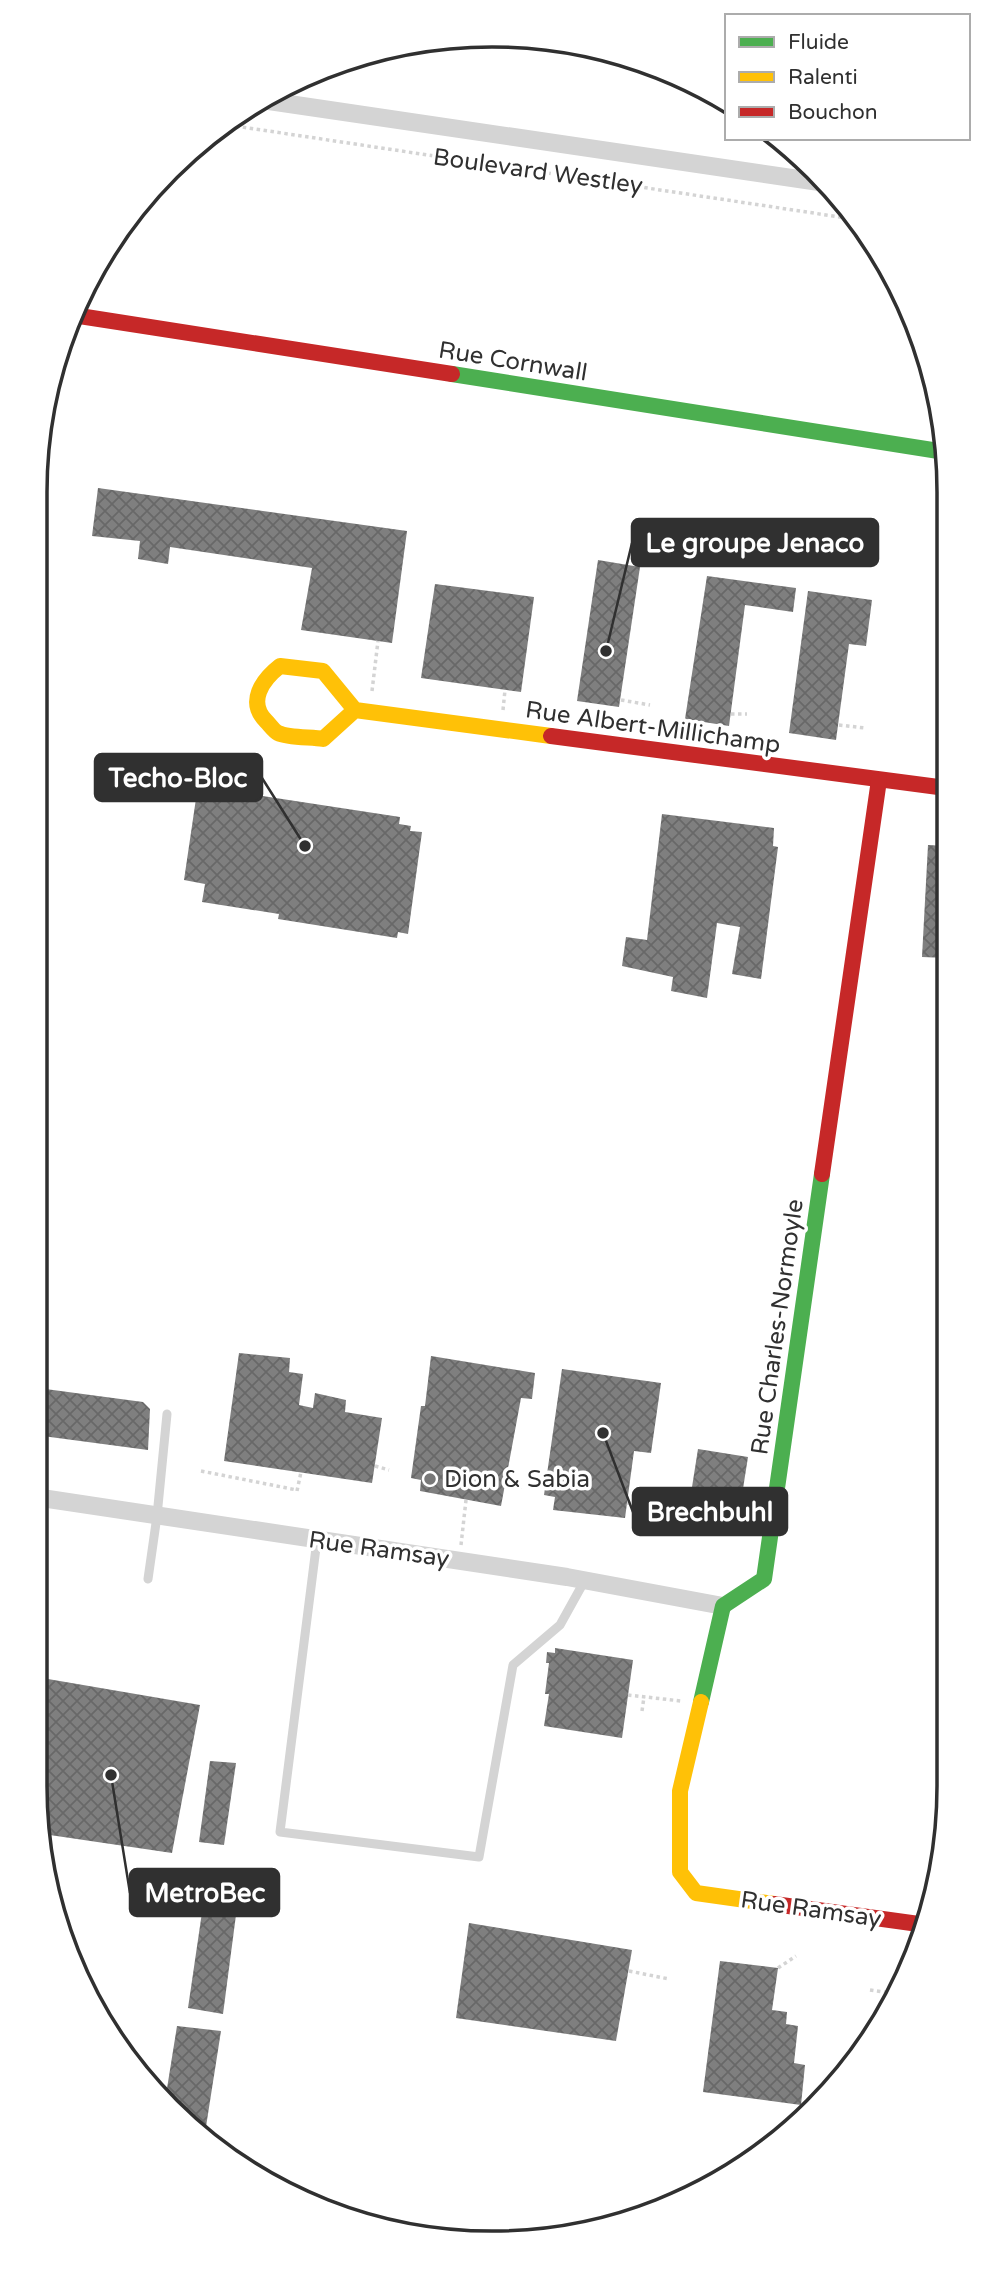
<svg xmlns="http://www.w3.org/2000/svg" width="984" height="2278" viewBox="0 0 984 2278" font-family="'Varela Round',sans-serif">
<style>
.building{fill:url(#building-cross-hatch)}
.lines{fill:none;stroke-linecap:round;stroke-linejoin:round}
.path{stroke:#d4d4d4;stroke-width:3.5;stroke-dasharray:3.5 3.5;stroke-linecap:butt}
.lane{stroke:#d4d4d4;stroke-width:9}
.street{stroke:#d4d4d4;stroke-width:18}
.fast{stroke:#4caf50;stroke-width:16}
.slow{stroke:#ffc107;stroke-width:16}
.jam{stroke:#c62828;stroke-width:16}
.rail-casing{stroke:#bcbcbc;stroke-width:8}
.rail{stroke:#fff;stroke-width:5;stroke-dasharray:16;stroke-linecap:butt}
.poi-dot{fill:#787878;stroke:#fff;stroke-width:2.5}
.labels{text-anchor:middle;stroke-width:7;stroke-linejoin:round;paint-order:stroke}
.street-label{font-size:24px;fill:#303030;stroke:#fff}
.poi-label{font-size:24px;fill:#303030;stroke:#fff;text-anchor:start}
.rim{fill:none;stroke:#303030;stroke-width:3.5}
.leader{fill:none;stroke:#303030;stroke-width:2.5}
.callout-dot{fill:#303030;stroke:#fff;stroke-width:2.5}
.callout{fill:#303030;stroke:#303030;stroke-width:2.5}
.callout-label{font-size:26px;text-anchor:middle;font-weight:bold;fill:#fff}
</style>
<defs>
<pattern id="building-cross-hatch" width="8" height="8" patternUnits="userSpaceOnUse" patternTransform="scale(1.75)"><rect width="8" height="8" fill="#7f7f7f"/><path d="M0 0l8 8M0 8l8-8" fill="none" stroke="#686868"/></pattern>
</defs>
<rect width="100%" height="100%" fill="#fff"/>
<!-- building -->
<g class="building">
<polygon points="98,488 407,531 392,643 301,630 312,568 170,547 168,564 138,559 140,541 92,536"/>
<polygon points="598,560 640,567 619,707 577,701"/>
<polygon points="707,576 796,588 793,612 745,605 729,726 685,719"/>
<polygon points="435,584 534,597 521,692 421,678"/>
<polygon points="808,591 872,600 866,646 849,644 836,740 789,733"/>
<polygon points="220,769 259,775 256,795 400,817 399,824 411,826 410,831 422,832 408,934 398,932 397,938 278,919 279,914 202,902 205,884 184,880 198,785 217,788"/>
<polygon points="662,814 774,828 773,846 778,847 761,979 732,974 740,927 717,923 707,998 671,991 673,977 622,966 626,937 647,940"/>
<polygon points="928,845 946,846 947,958 922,957"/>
<polygon points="239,1353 290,1358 289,1372 303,1374 299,1405 313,1408 315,1393 346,1400 345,1412 382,1418 372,1483 224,1461"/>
<polygon points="431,1356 535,1373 532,1399 521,1398 501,1506 420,1491 421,1480 411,1478 421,1406 425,1406"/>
<polygon points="562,1369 661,1383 651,1453 634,1451 625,1518 553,1510 555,1497 544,1495"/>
<polygon points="38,1388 143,1402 150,1409 148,1450 35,1435"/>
<polygon points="698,1449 748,1457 736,1533 686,1525"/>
<polygon points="555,1648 633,1660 622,1738 544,1726 549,1694 545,1694 549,1663 546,1663 547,1652 555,1653"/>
<polygon points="48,1679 200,1705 172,1853 43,1834 35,1786 35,1764"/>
<polygon points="210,1761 236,1763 224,1845 199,1842"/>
<polygon points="206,1885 239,1892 223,2014 188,2008"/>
<polygon points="469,1923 632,1950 616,2041 456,2018"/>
<polygon points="720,1961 778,1968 772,2010 787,2012 786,2024 798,2026 794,2063 805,2065 801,2105 703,2092"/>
<polygon points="177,2026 221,2031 205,2133 165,2101"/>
</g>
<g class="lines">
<!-- path -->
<g class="path">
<polyline points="222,124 853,219"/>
<polyline points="372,691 378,641"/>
<polyline points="621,700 650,705"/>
<polyline points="503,710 505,690"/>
<polyline points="731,714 747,714"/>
<polyline points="839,725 865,728"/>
<polyline points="375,1466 389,1470"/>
<polyline points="201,1471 297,1490"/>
<polyline points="505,1485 522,1487"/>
<polyline points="297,1491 301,1472"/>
<polyline points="627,1503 646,1506"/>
<polyline points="461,1545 466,1500"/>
<polyline points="628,1695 681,1701"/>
<polyline points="642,1711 644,1697"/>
<polyline points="778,1968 796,1956"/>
<polyline points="629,1971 669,1979"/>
<polyline points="870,1990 890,1993"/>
</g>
<!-- lane -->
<g class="lane">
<polyline points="317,1540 280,1832 479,1857 513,1665 560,1625 585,1580"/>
<polyline points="148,1579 157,1516 167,1414"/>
</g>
<!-- street -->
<g class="street">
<polyline points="262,100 826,183"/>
<polyline points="35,1497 567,1577 723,1606"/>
</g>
<!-- fast -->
<g class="fast">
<polyline points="452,374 945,452"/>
<polyline points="701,1702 723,1606 764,1579 822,1174"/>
</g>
<!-- slow -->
<g class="slow">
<path d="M355,710L323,739C312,737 288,738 278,733C274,731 270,725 266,721C247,702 262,680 280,666L323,671L355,710L551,736"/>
<polyline points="701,1702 680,1791 680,1872 696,1893 774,1904"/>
</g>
<!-- jam -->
<g class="jam">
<polyline points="73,315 452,374"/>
<polyline points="551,736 946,788"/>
<polyline points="822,1174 879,780"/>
<polyline points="774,1904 926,1925"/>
</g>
<defs>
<polyline id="rail" points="35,855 43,800"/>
</defs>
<!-- rail casing -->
<use href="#rail" class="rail-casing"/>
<!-- rail -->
<use href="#rail" class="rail"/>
</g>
<!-- markers -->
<circle class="poi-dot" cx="430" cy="1479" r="7"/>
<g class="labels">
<!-- street labels -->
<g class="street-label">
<text transform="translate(538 171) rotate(8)" y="8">Boulevard Westley</text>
<text transform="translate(513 361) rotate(9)" y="8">Rue Cornwall</text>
<text transform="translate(653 727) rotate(8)" y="8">Rue Albert-Millichamp</text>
<text transform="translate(777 1327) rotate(-82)" y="8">Rue Charles-Normoyle</text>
<text transform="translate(379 1549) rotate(8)" y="8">Rue Ramsay</text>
<text transform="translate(811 1909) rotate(8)" y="8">Rue Ramsay</text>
</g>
<!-- poi labels -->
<g class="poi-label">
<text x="444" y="1487">Dion &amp; Sabia</text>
</g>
</g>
<!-- crop -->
<path d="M0 0H984V2278H0ZM492 47H492A445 445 0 0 1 937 492V1786A445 445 0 0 1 492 2231H492A445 445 0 0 1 47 1786V492A445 445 0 0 1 492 47Z" fill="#fff" fill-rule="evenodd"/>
<path class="rim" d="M492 47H492A445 445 0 0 1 937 492V1786A445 445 0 0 1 492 2231H492A445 445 0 0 1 47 1786V492A445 445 0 0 1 492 47Z"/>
<!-- callouts -->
<path class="leader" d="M606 651L632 543M305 846L262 778M603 1433L633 1512M111 1775L130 1893"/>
<g class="callout-dot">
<circle cx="606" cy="651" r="7"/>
<circle cx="305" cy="846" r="7"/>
<circle cx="603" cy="1433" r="7"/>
<circle cx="111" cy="1775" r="7"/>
</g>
<g class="callout">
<rect x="632" y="519" width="246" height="47" rx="7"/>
<rect x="95" y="754" width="167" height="47" rx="7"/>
<rect x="633" y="1488" width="154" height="47" rx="7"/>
<rect x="130" y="1869" width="149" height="47" rx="7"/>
</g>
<g class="callout-label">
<text x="755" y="552">Le groupe Jenaco</text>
<text x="178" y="787">Techo-Bloc</text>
<text x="710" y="1521">Brechbuhl</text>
<text x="205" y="1902">MetroBec</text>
</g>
<!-- legend -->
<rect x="725" y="14" width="245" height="126" fill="#ffffff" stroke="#acacac" stroke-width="2"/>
<rect x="739" y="37" width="35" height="10" fill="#4caf50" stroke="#acacac" stroke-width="2"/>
<text x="788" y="49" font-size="21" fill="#303030">Fluide</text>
<rect x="739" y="72" width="35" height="10" fill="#ffc107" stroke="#acacac" stroke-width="2"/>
<text x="788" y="84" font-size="21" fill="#303030">Ralenti</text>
<rect x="739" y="107" width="35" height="10" fill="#c62828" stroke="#acacac" stroke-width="2"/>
<text x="788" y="119" font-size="21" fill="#303030">Bouchon</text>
</svg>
